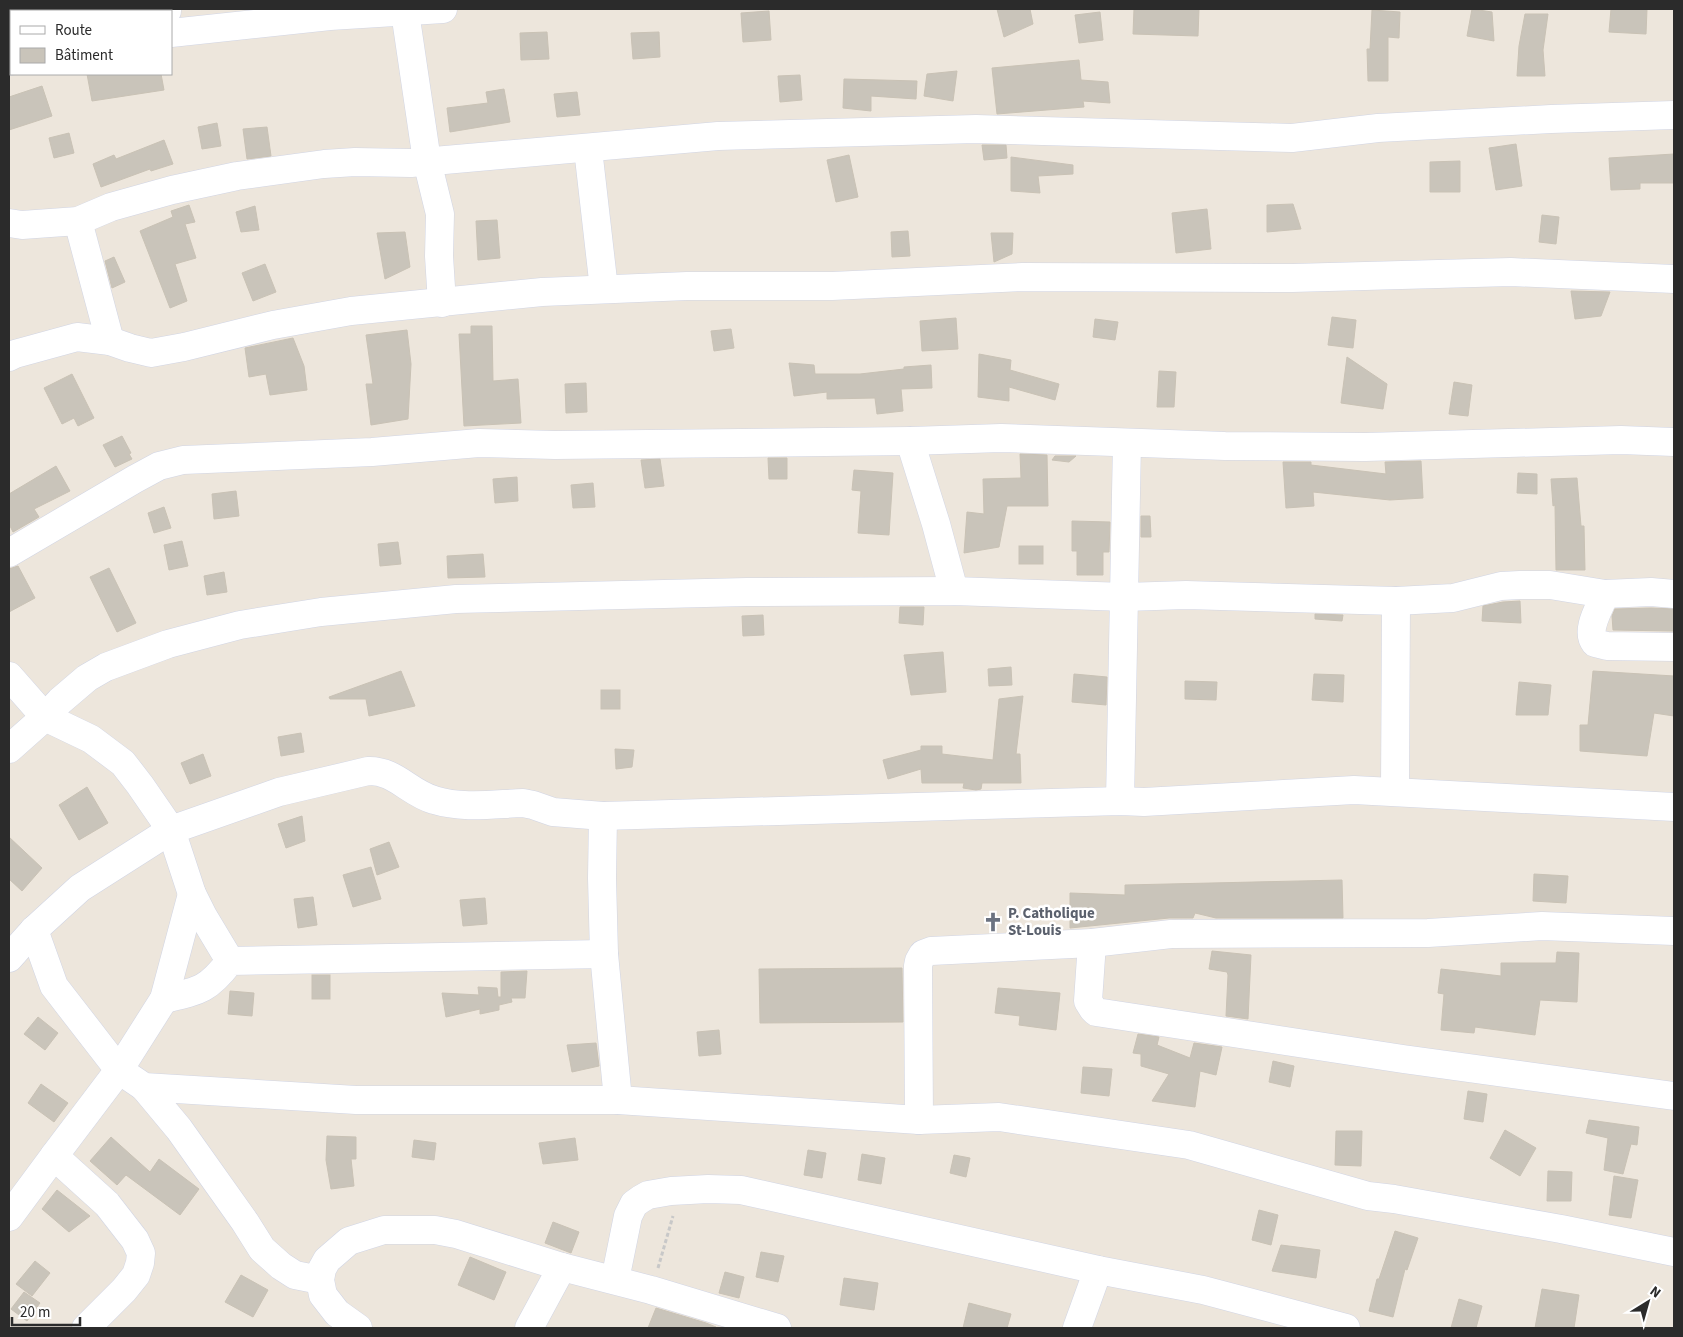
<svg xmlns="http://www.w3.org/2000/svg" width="1683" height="1337" viewBox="0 0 1683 1337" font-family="'Source Sans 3',sans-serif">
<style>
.building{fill:#c9c4ba;stroke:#c9c2b5}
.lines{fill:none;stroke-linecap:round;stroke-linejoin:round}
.minor-casing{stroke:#d1d5e4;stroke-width:29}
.path{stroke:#c8c8c8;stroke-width:3;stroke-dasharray:4 2.5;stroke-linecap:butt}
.minor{stroke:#fff;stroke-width:28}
.labels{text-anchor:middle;stroke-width:5;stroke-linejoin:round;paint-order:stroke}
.worship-label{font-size:15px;font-weight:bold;fill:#5b616d;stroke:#fff;text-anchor:start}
</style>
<rect width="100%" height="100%" fill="#ede6dc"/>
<!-- building -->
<g class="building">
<polygon points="997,9 1030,9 1033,24 1004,37"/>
<polygon points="1134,9 1199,9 1198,36 1133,34"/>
<polygon points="1472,9 1492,12 1494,41 1467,36"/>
<polygon points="1611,9 1647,9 1646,34 1609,32"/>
<polygon points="1372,10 1400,12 1399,38 1388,37 1388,81 1368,81 1367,49 1370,49"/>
<polygon points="769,11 771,40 743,42 741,13"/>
<polygon points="1100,12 1103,40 1079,43 1075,15"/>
<polygon points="1525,14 1548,14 1543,50 1545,76 1517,76 1519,46"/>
<polygon points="547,32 549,59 521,60 520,33"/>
<polygon points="659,32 660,57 633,59 631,33"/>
<polygon points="1079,60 1081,80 1108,82 1110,103 1083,101 1084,107 997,114 992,68"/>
<polygon points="957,71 953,101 924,96 927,74"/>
<polygon points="87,74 161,74 164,90 92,101"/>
<polygon points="800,75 802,100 780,102 778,76"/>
<polygon points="844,79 917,81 916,99 871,96 871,111 843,108"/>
<polygon points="42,86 52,116 9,130 9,97"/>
<polygon points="504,89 510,122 450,132 447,108 488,103 486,92"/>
<polygon points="577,92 580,115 557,117 554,94"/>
<polygon points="217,123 221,146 202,149 198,127"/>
<polygon points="267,127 271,156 247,159 243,129"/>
<polygon points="69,133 74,153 54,158 49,138"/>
<polygon points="164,140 173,164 151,171 150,169 101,187 93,164 114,155 116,159"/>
<polygon points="1516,144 1522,186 1496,190 1489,148"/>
<polygon points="982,145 1006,145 1007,158 984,160"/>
<polygon points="1674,154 1674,183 1640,183 1640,189 1611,190 1609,158"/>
<polygon points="849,155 858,197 836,202 827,160"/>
<polygon points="1011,157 1073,165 1073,174 1038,176 1040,193 1011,191"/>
<polygon points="1460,161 1460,192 1430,192 1430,162"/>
<polygon points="1293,204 1301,229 1267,232 1267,205"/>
<polygon points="189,205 195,222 185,224 196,258 175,264 187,301 170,308 140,231 173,217 171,211"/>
<polygon points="255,206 259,230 241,232 236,212"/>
<polygon points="1207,209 1211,249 1176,253 1172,213"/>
<polygon points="1542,215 1559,217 1556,244 1539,242"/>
<polygon points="497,220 500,258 478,260 476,221"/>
<polygon points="908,231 910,256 892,257 891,232"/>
<polygon points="405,232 410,267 385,279 377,233"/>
<polygon points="991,233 1013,233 1012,254 994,262"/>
<polygon points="114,257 125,282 112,288 105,261"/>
<polygon points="265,264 276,292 253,301 242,273"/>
<polygon points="1571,291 1610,292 1601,316 1575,319"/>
<polygon points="1332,317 1356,320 1353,348 1328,345"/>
<polygon points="956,318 958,349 922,351 920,321"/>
<polygon points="1095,319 1118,322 1115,340 1093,337"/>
<polygon points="471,326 492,326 493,381 518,379 521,423 464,426 459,334 471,334"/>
<polygon points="731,329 734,348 714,351 711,331"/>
<polygon points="407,330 411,364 408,419 371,425 366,384 373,384 366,335"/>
<polygon points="293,338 304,366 307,390 270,395 266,374 249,377 245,348"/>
<polygon points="979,354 1011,360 1010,370 1059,384 1055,400 1009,387 1009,401 978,397"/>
<polygon points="1347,357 1387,384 1383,409 1341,403"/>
<polygon points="789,363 814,365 815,374 860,374 904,369 904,367 931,365 932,388 901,389 903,411 877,414 875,398 827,399 827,392 794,396"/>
<polygon points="1159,371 1176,372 1174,407 1157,407"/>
<polygon points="72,374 94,418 78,426 74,418 62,424 44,388"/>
<polygon points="1454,382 1472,385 1468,416 1449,414"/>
<polygon points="586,383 587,412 566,413 565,384"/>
<polygon points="122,436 131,453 129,454 132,459 115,467 103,445"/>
<polygon points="1020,454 1047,455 1048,506 1007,506 999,547 964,553 967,512 984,514 983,479 1021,478"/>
<polygon points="1055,456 1076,456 1069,462 1052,460"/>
<polygon points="768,458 787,458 787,479 769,479"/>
<polygon points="660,459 664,486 645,488 641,460"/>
<polygon points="1421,461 1423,498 1390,500 1313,492 1314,506 1286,508 1283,462 1311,462 1311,465 1386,474 1385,462"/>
<polygon points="56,466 70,491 34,509 39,517 13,532 9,524 9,494"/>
<polygon points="854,470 893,473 889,535 858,533 861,491 852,490"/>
<polygon points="1518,473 1537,474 1537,494 1517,493"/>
<polygon points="517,477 518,501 495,503 493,479"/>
<polygon points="1577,478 1581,526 1584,526 1585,570 1556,570 1555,505 1553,506 1551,479"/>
<polygon points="593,483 595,507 573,508 571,485"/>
<polygon points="236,491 239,516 214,519 212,494"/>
<polygon points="164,507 171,528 154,533 148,513"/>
<polygon points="1141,516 1150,516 1151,537 1141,537"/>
<polygon points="1072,521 1110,522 1109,552 1103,552 1103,575 1077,575 1077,551 1072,551"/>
<polygon points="182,541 188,566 169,570 164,545"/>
<polygon points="398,542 401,564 380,566 378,544"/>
<rect x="1019" y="546" width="24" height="18"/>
<polygon points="483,554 485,577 448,578 447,556"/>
<polygon points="18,566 35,598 9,612 9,569"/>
<polygon points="109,568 136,623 117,632 90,577"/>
<polygon points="224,572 227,592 207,595 204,576"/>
<polygon points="1520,601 1521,623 1482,621 1483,606 1503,602"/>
<polygon points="900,607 924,607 923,625 899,623"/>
<polygon points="1651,608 1674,609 1674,631 1613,630 1612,616 1615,609"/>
<polygon points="1315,614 1343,615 1342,621 1315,619"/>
<polygon points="763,615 764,635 743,636 742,616"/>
<polygon points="943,652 946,692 911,695 904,655"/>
<polygon points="1011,667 1012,685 989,686 988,669"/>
<polygon points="401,671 415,706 369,716 366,699 330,699 329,697"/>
<polygon points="1593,671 1674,676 1674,716 1654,713 1647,756 1580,751 1580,725 1588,725"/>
<polygon points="1074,674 1107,677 1106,705 1072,702"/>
<polygon points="1314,674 1344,675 1343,702 1312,700"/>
<polygon points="1185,681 1217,682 1216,700 1185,699"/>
<polygon points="1519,682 1551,685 1548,715 1516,715"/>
<rect x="601" y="690" width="19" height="19"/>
<polygon points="1023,696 1016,754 1020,754 1021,783 982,783 981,789 976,790 963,788 964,783 922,783 921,769 888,779 883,760 921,750 921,746 942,746 942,754 993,760 999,699"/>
<polygon points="301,733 304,752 281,756 278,737"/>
<polygon points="615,749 634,750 632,767 616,769"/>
<polygon points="203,754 211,776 190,784 181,763"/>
<polygon points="87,787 108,823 79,840 59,805"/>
<polygon points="302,816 305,841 286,848 278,824"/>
<polygon points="9,837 42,868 22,891 9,879"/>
<polygon points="389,842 399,867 377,875 370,849"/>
<polygon points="371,867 381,899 353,907 343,875"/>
<polygon points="1534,874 1568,876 1566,903 1533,901"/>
<polygon points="1342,880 1343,918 1216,918 1195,913 1193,918 1169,918 1070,928 1070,893 1125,895 1125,885"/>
<polygon points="313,897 317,925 298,928 294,899"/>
<polygon points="485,898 487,924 463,926 460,900"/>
<polygon points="1212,951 1251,955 1248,1019 1226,1016 1228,975 1227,972 1209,969"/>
<polygon points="1557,952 1579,953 1577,1002 1540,1000 1535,1035 1475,1027 1474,1033 1441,1030 1444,994 1438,993 1441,969 1501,976 1501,963 1556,963"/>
<polygon points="902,968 903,1022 760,1023 759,969"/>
<polygon points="527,971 525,998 511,998 512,1002 499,1005 499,1010 480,1014 480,1009 446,1017 442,993 479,995 478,987 497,988 498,997 501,997 501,972"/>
<rect x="312" y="975" width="18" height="24"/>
<polygon points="998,988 1060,993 1056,1030 1019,1025 1020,1016 995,1013"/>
<polygon points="230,991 254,993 252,1016 228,1014"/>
<polygon points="38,1017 58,1033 45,1050 24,1034"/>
<polygon points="719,1030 721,1054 699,1056 697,1032"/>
<polygon points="1138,1034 1159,1037 1157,1045 1190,1058 1194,1043 1222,1047 1216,1075 1200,1071 1195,1107 1152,1101 1169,1074 1141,1066 1141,1054 1133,1053"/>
<polygon points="596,1043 599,1066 572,1072 567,1045"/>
<polygon points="1273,1061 1294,1066 1290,1087 1269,1082"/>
<polygon points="1083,1067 1112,1069 1109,1096 1081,1093"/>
<polygon points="41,1084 68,1103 54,1122 28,1103"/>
<polygon points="1468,1091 1487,1094 1483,1122 1464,1119"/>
<polygon points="1589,1120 1639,1127 1637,1145 1631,1144 1623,1174 1604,1170 1608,1138 1586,1133"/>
<polygon points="1505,1130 1536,1148 1520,1176 1490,1158"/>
<polygon points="1336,1131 1362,1131 1361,1166 1335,1165"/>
<polygon points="327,1136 356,1137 356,1159 351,1159 354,1186 331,1189 326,1160"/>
<polygon points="111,1137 150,1172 159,1159 199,1189 180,1215 126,1175 117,1185 90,1161"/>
<polygon points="575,1138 578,1160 543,1164 539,1143"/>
<polygon points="414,1140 436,1143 434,1160 412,1157"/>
<polygon points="808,1150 826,1153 822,1178 804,1175"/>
<polygon points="862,1154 885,1158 881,1184 858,1180"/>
<polygon points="954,1155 970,1158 966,1177 950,1173"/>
<polygon points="1548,1171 1572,1172 1571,1201 1547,1201"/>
<polygon points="1614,1176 1638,1180 1631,1218 1609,1215"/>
<polygon points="57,1190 90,1216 69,1232 42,1209"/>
<polygon points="1259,1210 1278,1215 1271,1245 1252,1240"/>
<polygon points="553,1222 579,1232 571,1253 545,1243"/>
<polygon points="1395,1231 1418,1238 1407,1270 1405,1269 1393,1317 1369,1311 1377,1279 1379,1279"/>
<polygon points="1281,1245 1320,1250 1316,1278 1272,1271"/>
<polygon points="761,1252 784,1256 778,1282 756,1277"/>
<polygon points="470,1257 506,1272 494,1300 458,1285"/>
<polygon points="35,1261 50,1273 32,1296 16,1284"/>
<polygon points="725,1272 744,1277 739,1298 719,1293"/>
<polygon points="241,1275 268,1290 253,1317 225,1302"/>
<polygon points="844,1278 878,1283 874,1310 840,1305"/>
<polygon points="1542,1289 1579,1295 1574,1328 1535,1328"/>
<polygon points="24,1292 40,1303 27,1321 11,1309"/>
<polygon points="1459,1299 1482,1306 1476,1328 1451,1328"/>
<polygon points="969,1303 1011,1314 1007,1328 963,1328"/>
<polygon points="656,1308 706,1323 716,1327 716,1328 648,1328"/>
</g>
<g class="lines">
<defs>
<g id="minor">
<polyline points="167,9 167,11"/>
<polyline points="405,12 427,161 440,214 439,256 442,303"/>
<polyline points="171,33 330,16 443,9"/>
<polyline points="9,61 11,61"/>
<polyline points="588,149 604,289"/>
<polyline points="78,221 110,341"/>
<polyline points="9,223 22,225 78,221 111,207 172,190 237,176 324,164 355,162 411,163 718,136 976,129 1292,138 1378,128 1551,119 1674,115"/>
<polyline points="9,357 15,354 77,337 110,341 130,348 151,353 184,347 273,325 351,311 542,292 687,286 832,286 1023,277 1292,278 1511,272 1674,279"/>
<polyline points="910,441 936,524 954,591"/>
<polyline points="9,553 135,479 159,466 183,460 372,452 479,443 555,445 910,441 1001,438 1225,446 1365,447 1621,440 1674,442"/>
<path d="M1605,594C1600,607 1585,630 1595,643L1607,646L1674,647"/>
<polyline points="9,676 45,717 91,739 123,763 140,785 171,830 192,894 203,916 230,961"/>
<polyline points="9,749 45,717 60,701 87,678 106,667 168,644 240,625 321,612 456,599 747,592 954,591 1125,597 1186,595 1396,601 1453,598 1501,586 1520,585 1550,585 1605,594 1651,592 1674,594"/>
<polyline points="1395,791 1396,601"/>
<polyline points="1120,801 1127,443"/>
<polyline points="603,816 602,878 604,954"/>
<polyline points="34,930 54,986 119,1070 144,1087 356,1100 618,1100 919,1120 918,966 919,961 923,954 931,951 1092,943 1171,934 1428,933 1542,926 1674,931"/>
<polyline points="1092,943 1088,1001 1093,1009 1096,1012 1403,1059 1674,1096"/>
<path d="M9,958L34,930L80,888L171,830L279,792L368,771C395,770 409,793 434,800C463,809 494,804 523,803L533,805L553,812L603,816L1120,801L1144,802L1354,790L1674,807"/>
<path d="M164,999C199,991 208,990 230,961L604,954L618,1100"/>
<polyline points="144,1087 179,1129 245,1222 262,1249 281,1266 295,1275 320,1280"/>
<polyline points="919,1120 999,1117 1189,1145 1368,1196 1394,1199 1561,1229 1674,1252"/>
<polyline points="9,1217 54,1156"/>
<polyline points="615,1280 628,1216 634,1204 641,1199 648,1195 671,1191 708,1189 741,1190 1098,1270 1203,1290 1346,1328"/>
<polyline points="86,1328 124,1290 136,1275 140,1263 141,1253 135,1240 107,1204 54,1156 119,1070 164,999 192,894"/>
<polyline points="358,1328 337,1313 323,1295 320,1280 322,1269 327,1260 349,1241 384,1230 435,1230 456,1234 562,1267 651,1290 777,1328"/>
<polyline points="529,1328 562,1267"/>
<polyline points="1077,1328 1098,1270"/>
</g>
</defs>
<!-- minor casing -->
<use href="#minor" class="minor-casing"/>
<!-- path -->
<polyline class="path" points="658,1268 673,1216"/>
<!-- minor -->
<use href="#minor" class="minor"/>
</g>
<!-- icons -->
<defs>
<symbol id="church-bare" viewBox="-9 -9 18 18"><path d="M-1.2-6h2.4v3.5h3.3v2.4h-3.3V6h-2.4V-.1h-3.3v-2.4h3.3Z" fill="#6b7280" stroke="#fff" stroke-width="2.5" paint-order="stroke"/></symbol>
</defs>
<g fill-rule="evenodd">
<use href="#church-bare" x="979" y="908" width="28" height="28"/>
</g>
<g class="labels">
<!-- worship labels -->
<g class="worship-label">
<text x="1008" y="918">P. Catholique<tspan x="1008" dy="17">St-Louis</tspan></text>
</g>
</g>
<!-- border -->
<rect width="1683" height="1337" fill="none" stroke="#2b2b2b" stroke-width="20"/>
<!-- legend -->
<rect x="10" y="10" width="162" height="65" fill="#ffffff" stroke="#aaaaaa"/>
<rect x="20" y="26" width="25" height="8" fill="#ffffff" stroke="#aaaaaa"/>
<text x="55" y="35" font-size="15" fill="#2b2b2b">Route</text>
<rect x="20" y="48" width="25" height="15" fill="#c9c4ba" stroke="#aaaaaa"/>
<text x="55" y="60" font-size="15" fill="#2b2b2b">Bâtiment</text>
<!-- north arrow -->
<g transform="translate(1648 1302) rotate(37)" stroke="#ffffff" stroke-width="4" paint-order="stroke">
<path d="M0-4L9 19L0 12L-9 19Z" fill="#2b2b2b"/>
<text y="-8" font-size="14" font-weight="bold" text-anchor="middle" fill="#2b2b2b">N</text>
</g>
<!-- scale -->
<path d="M12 1317v8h68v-8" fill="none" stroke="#2b2b2b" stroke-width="2.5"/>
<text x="20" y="1317" font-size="15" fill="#2b2b2b" stroke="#ffffff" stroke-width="4" paint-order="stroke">20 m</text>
</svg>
